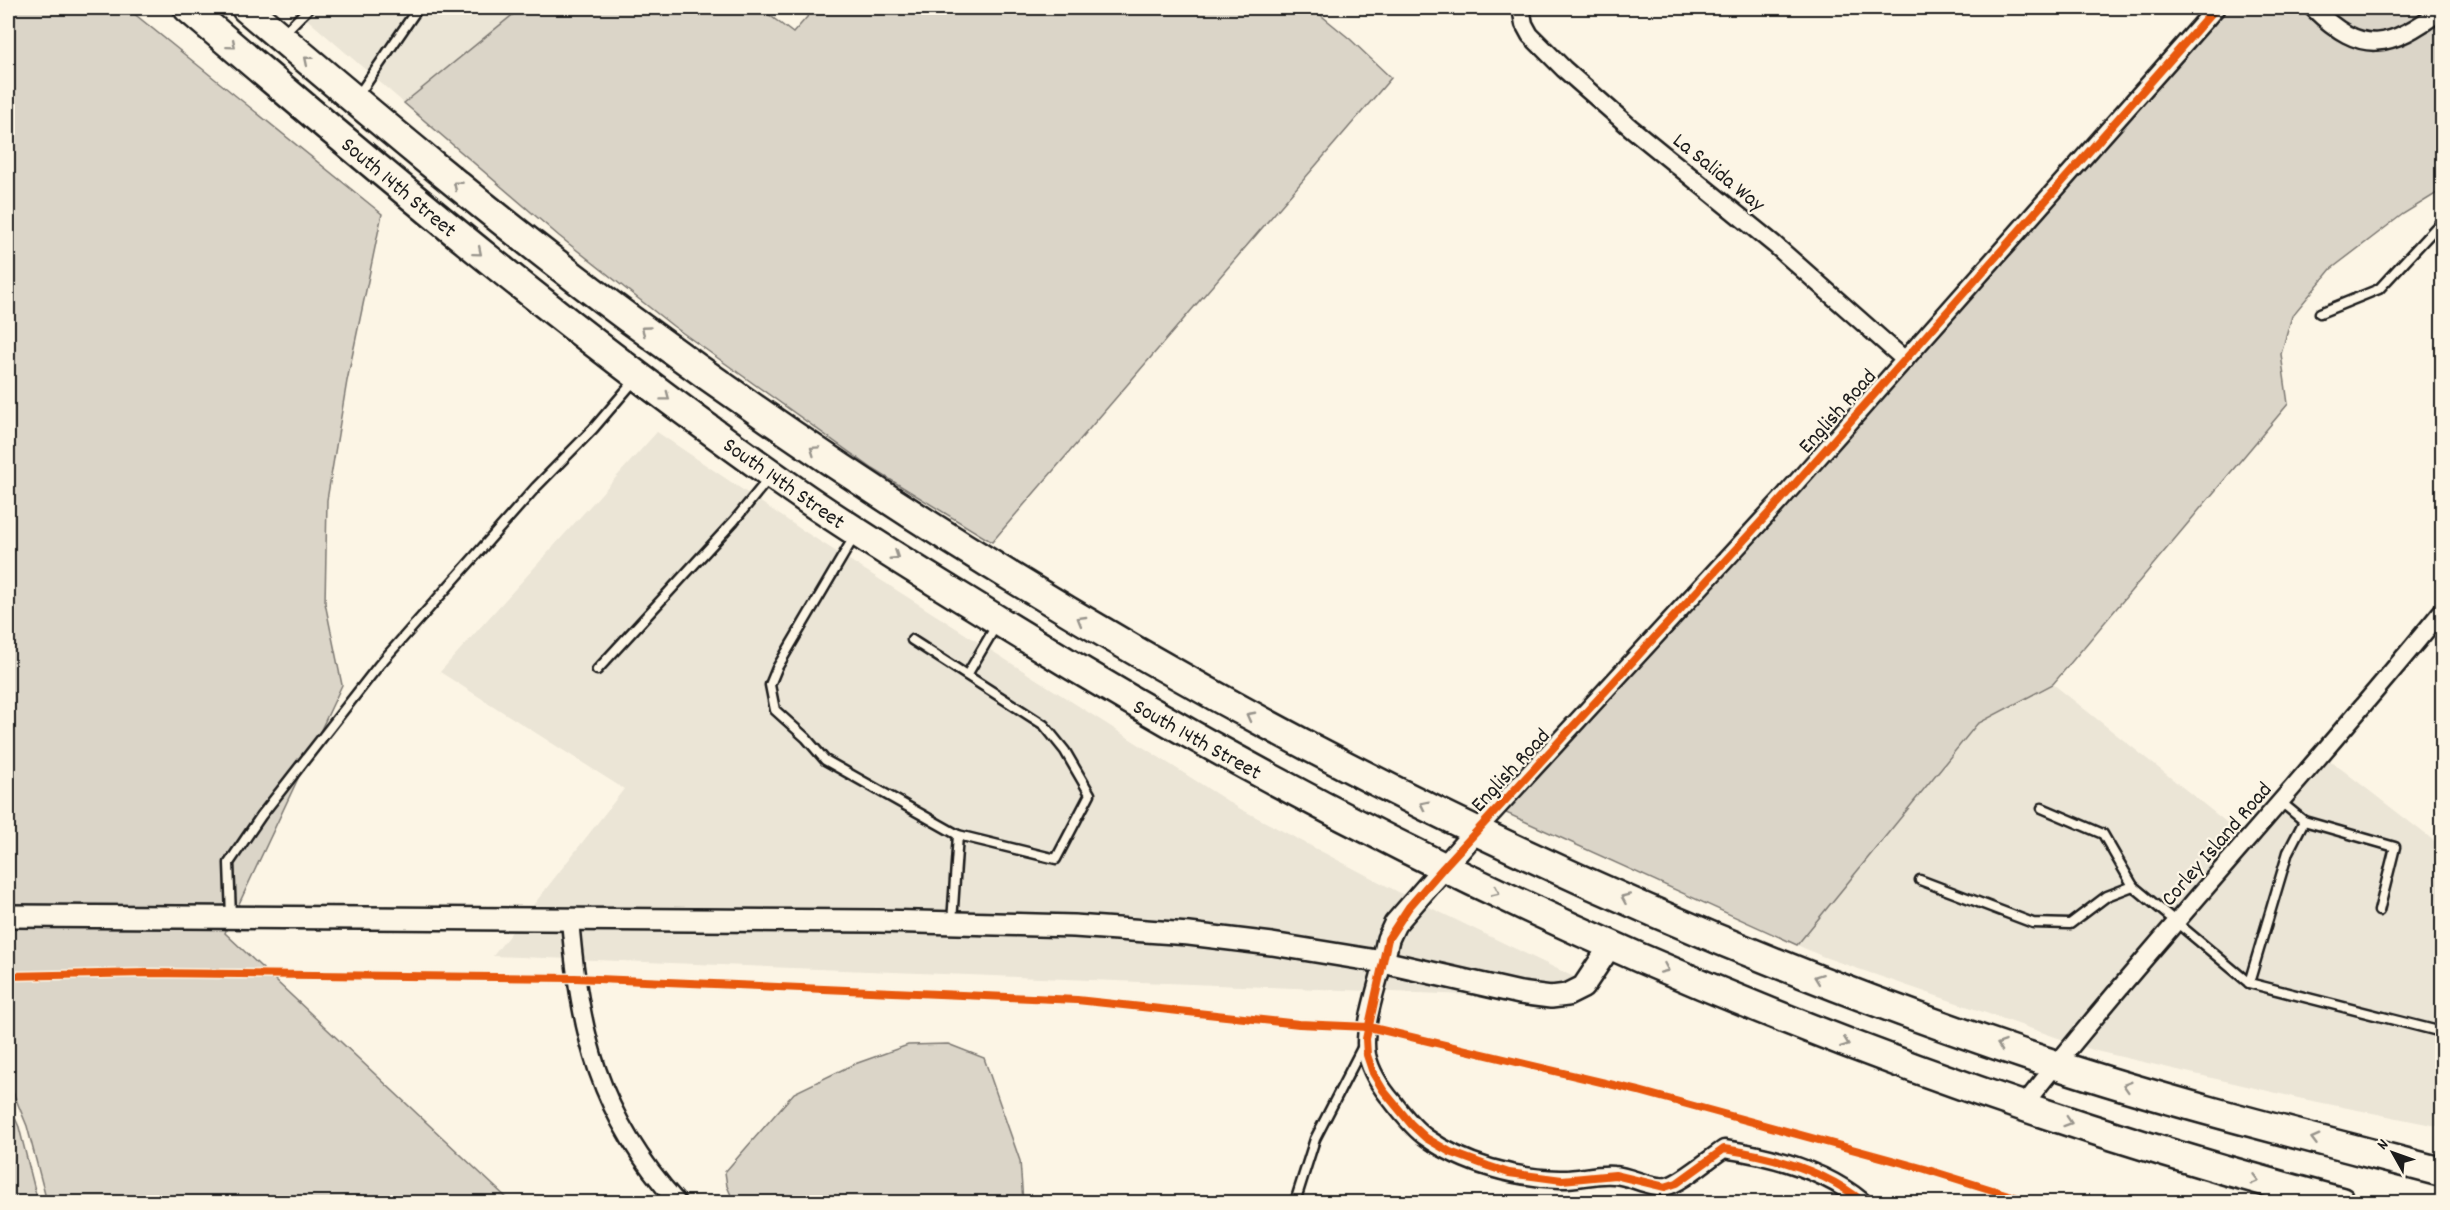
<svg xmlns="http://www.w3.org/2000/svg" width="2450" height="1210" viewBox="0 0 2450 1210" font-family="Dekko,sans-serif">
<style>
.built{fill:#ebe5d6}
.green{fill:#dbd5c8;stroke:#7c7872;stroke-width:1.5}
.lines{fill:none;stroke-linecap:round;stroke-linejoin:round}
.service-casing{stroke:#1c1c1c;stroke-width:13}
.minor-casing{stroke:#1c1c1c;stroke-width:21}
.tertiary-casing{stroke:#1c1c1c;stroke-width:26}
.trunk-casing{stroke:#1c1c1c;stroke-width:33}
.service{stroke:#fcf5e5;stroke-width:8}
.minor{stroke:#fcf5e5;stroke-width:16}
.tertiary{stroke:#fcf5e5;stroke-width:21}
.trunk{stroke:#fcf5e5;stroke-width:28}
.cycleway-casing{stroke:#fcf5e5;stroke-width:11}
.cycleway{stroke:#e8590c;stroke-width:8}
.oneway{stroke:#97938b}
.labels{text-anchor:middle;stroke-width:4.5;stroke-linejoin:round;paint-order:stroke}
.street-label{font-size:22px;fill:#1c1c1c;stroke:#fcf5e5}
</style>
<rect width="100%" height="100%" fill="#fcf5e5"/>
<filter id="ink" filterUnits="userSpaceOnUse"><feTurbulence type="fractalNoise" baseFrequency=".0167" numOctaves="2"/><feDisplacementMap in="SourceGraphic" scale="12" xChannelSelector="R" yChannelSelector="G"/><feConvolveMatrix kernelMatrix="1 2 1 2 8 2 1 2 1" color-interpolation-filters="sRGB"/></filter>
<g filter="url(#ink)">
<!-- built -->
<g class="built">
<polygon points="294,8 521,8 404,103"/>
<polygon points="657,432 799,528 1237,807 1404,895 1386,919 1378,933 1375,950 1272,933 1189,924 1073,916 878,910 531,908 624,789 440,672"/>
<polygon points="2053,684 2255,845 2327,758 2442,847 2442,1127 2298,1098 2096,1051 1824,957 1797,945 1977,724"/>
<polygon points="1425,905 1576,978 1562,985 1550,987 1521,982 1396,954 1404,930"/>
<polygon points="514,929 880,931 1074,936 1272,954 1382,972 1493,996 493,956"/>
</g>
<!-- green -->
<g class="green">
<polygon points="8,8 127,8 382,214 347,381 327,500 325,603 342,685 237,908 8,906"/>
<polygon points="521,8 760,8 793,33 815,8 1312,8 1350,39 1391,78 992,542 873,469 673,326 559,236 404,103"/>
<polygon points="2215,8 2442,8 2442,190 2403,214 2331,269 2292,316 2281,354 2288,404 2053,684 1977,724 1797,945 1504,812"/>
<polygon points="8,927 227,928 225,933 511,1202 47,1202 27,1126 8,1080"/>
<polygon points="948,1044 984,1058 1020,1161 1023,1202 734,1202 727,1186 725,1172 794,1093 852,1065 908,1045"/>
<polygon points="8,1102 19,1127 38,1202 8,1202"/>
</g>
<g class="lines">
<defs>
<g id="service">
<polyline points="284,33 309,8"/>
<polyline points="357,97 418,8"/>
<polyline points="2320,313 2379,289 2442,221"/>
<polyline points="854,537 777,668 770,685 775,710 806,738 825,760 958,835 952,922"/>
<polyline points="912,640 1044,725 1065,751 1090,794 1056,859 958,835"/>
<polyline points="597,670 734,521 770,477"/>
<polyline points="967,675 997,624"/>
<polyline points="2281,802 2304,821 2395,847 2379,911"/>
<polyline points="2042,808 2103,834 2133,886 2249,983 2442,1032"/>
<polyline points="1920,880 2033,923 2070,924 2107,896 2133,886"/>
<polyline points="231,917 229,863 261,816 379,665 536,487 593,429 635,380"/>
<polyline points="2249,983 2288,852 2304,821"/>
<polyline points="1295,1202 1315,1139 1364,1044"/>
</g>
<g id="minor">
<polyline points="1521,8 1524,24 1530,35 1564,69 1631,128 1775,245 1905,360"/>
<path d="M2313,8C2363,57 2389,48 2442,10"/>
<polyline points="1476,831 1779,502 2216,8"/>
<path d="M570,919C579,1032 599,1116 677,1202"/>
<path d="M1383,962C1377,988 1362,1028 1367,1055C1371,1073 1381,1088 1393,1102C1403,1115 1414,1129 1427,1138C1463,1164 1516,1178 1560,1179C1578,1180 1596,1173 1614,1175C1631,1176 1651,1189 1667,1186C1680,1184 1710,1158 1724,1149C1772,1156 1825,1170 1863,1202"/>
<path d="M2022,1107C2157,937 2305,779 2442,611"/>
</g>
<g id="tertiary">
<polyline points="8,916 879,921 1074,926 1189,934 1272,944 1383,962 1520,993 1551,997 1567,995 1583,987 1611,945"/>
<polyline points="1383,962 1388,939 1395,924 1476,831"/>
</g>
<g id="trunk">
<path d="M188,8C387,178 588,347 804,497C862,537 923,574 983,611C1403,874 1862,1076 2341,1202"/>
<path d="M246,8C371,114 496,220 628,318C1061,638 1541,895 2053,1064C2181,1106 2312,1138 2442,1172"/>
</g>
</defs>
<!-- service casing -->
<use href="#service" class="service-casing"/>
<!-- minor casing -->
<use href="#minor" class="minor-casing"/>
<!-- tertiary casing -->
<use href="#tertiary" class="tertiary-casing"/>
<!-- trunk casing -->
<use href="#trunk" class="trunk-casing"/>
<!-- service -->
<use href="#service" class="service"/>
<!-- minor -->
<use href="#minor" class="minor"/>
<!-- tertiary -->
<use href="#tertiary" class="tertiary"/>
<!-- trunk -->
<use href="#trunk" class="trunk"/>
<defs>
<g id="cycleway">
<polyline points="8,976 146,973 575,978 1077,1000 1299,1024 1369,1027 1639,1091 1925,1169 2031,1202"/>
<path d="M1863,1202C1825,1170 1772,1156 1724,1149L1677,1183L1665,1187L1615,1175L1562,1180L1509,1173L1488,1166L1450,1152L1426,1138L1411,1124L1383,1090L1373,1073L1367,1055L1366,1039L1388,939L1409,907L1443,868L1779,502L2216,8"/>
</g>
</defs>
<!-- cycleway casing -->
<use href="#cycleway" class="cycleway-casing"/>
<!-- cycleway -->
<use href="#cycleway" class="cycleway"/>
</g>
<!-- one-way arrows -->
<defs><path id="oneway-chevron" d="M-2-3.5L2.5 0L-2 3.5" fill="none" stroke-width="1.6" stroke-linecap="round" stroke-linejoin="round" transform="scale(1.5)"/></defs>
<g class="oneway">
<use href="#oneway-chevron" transform="translate(232 45) rotate(40)"/>
<use href="#oneway-chevron" transform="translate(308 60) rotate(-140)"/>
<use href="#oneway-chevron" transform="translate(457 185) rotate(-141)"/>
<use href="#oneway-chevron" transform="translate(478 252) rotate(40)"/>
<use href="#oneway-chevron" transform="translate(645 330) rotate(-144)"/>
<use href="#oneway-chevron" transform="translate(666 397) rotate(37)"/>
<use href="#oneway-chevron" transform="translate(814 450) rotate(-145)"/>
<use href="#oneway-chevron" transform="translate(895 556) rotate(33)"/>
<use href="#oneway-chevron" transform="translate(1081 620) rotate(-150)"/>
<use href="#oneway-chevron" transform="translate(1250 716) rotate(-152)"/>
<use href="#oneway-chevron" transform="translate(1424 805) rotate(-154)"/>
<use href="#oneway-chevron" transform="translate(1496 892) rotate(25)"/>
<use href="#oneway-chevron" transform="translate(1625 898) rotate(-156)"/>
<use href="#oneway-chevron" transform="translate(1665 969) rotate(24)"/>
<use href="#oneway-chevron" transform="translate(1818 978) rotate(-159)"/>
<use href="#oneway-chevron" transform="translate(1845 1043) rotate(21)"/>
<use href="#oneway-chevron" transform="translate(2001 1045) rotate(-161)"/>
<use href="#oneway-chevron" transform="translate(2127 1086) rotate(-163)"/>
<use href="#oneway-chevron" transform="translate(2068 1122) rotate(18)"/>
<use href="#oneway-chevron" transform="translate(2315 1139) rotate(-165)"/>
<use href="#oneway-chevron" transform="translate(2255 1180) rotate(15)"/>
</g>
</g>
<g class="labels">
<!-- street labels -->
<g class="street-label">
<text transform="translate(1720 171) rotate(39)" y="8">La Salida Way</text>
<text transform="translate(400 186) rotate(40)" y="8">South 14th Street</text>
<text transform="translate(1836 410) rotate(-48)" y="8">English Road</text>
<text transform="translate(785 482) rotate(35)" y="8">South 14th Street</text>
<text transform="translate(1198 738) rotate(29)" y="8">South 14th Street</text>
<text transform="translate(1509 769) rotate(-47)" y="8">English Road</text>
<text transform="translate(2215 843) rotate(-49)" y="8">Corley Island Road</text>
</g>
</g>
<!-- margin -->
<rect width="2450" height="1210" fill="none" stroke="#fcf5e5" stroke-width="30"/>
<rect x="15" y="15" width="2420" height="1180" fill="none" stroke="#1c1c1c" stroke-width="2" filter="url(#ink)"/>
<!-- north arrow -->
<g transform="translate(2393 1153) rotate(310)" stroke="#fcf5e5" stroke-width="4.5" paint-order="stroke">
<path d="M0-4.5L10 22L0 15L-10 22Z" fill="#1c1c1c"/>
<text y="-9" font-size="16" font-weight="bold" text-anchor="middle" fill="#1c1c1c">N</text>
</g>
</svg>
